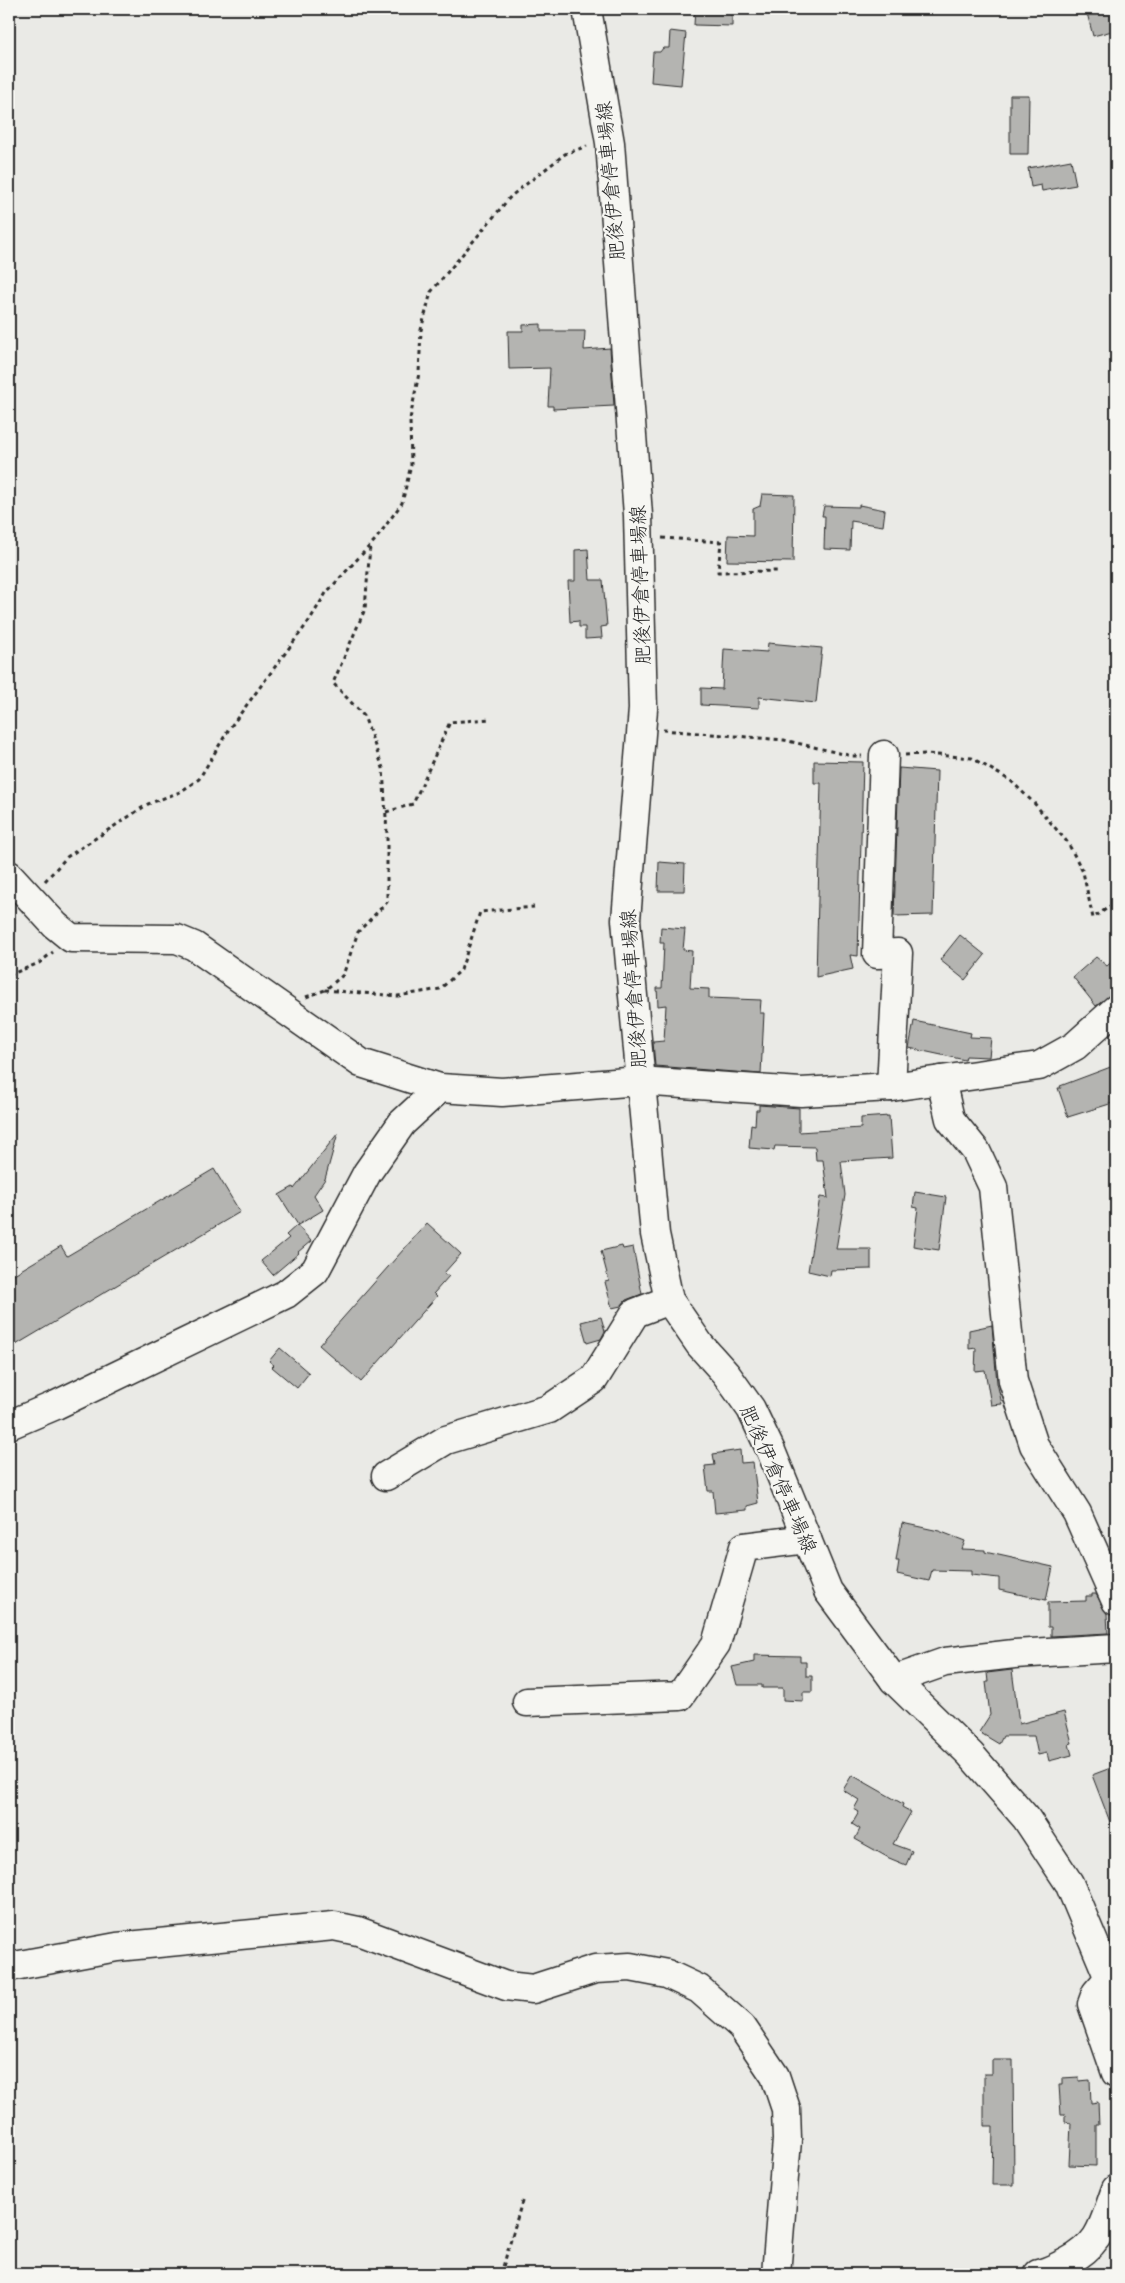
<svg xmlns="http://www.w3.org/2000/svg" width="1125" height="2283" viewBox="0 0 1125 2283" font-family="'Indie Flower','Klee One',sans-serif">
<style>
.building{fill:#b4b4b1;stroke:#2b2b2b}
.lines{fill:none;stroke-linecap:round;stroke-linejoin:round}
.minor-casing{stroke:#2b2b2b;stroke-width:31}
.major-casing{stroke:#2b2b2b;stroke-width:31}
.path{stroke:#2b2b2b;stroke-width:3;stroke-dasharray:4 4;stroke-linecap:butt}
.minor{stroke:#f6f6f2;stroke-width:28}
.major{stroke:#f6f6f2;stroke-width:28}
.labels{text-anchor:middle;stroke-width:4.5;stroke-linejoin:round;paint-order:stroke}
.street-label{font-size:20px;fill:#2b2b2b;stroke:#f6f6f2}
</style>
<rect width="100%" height="100%" fill="#eaeae6"/>
<filter id="ink" filterUnits="userSpaceOnUse"><feTurbulence type="fractalNoise" baseFrequency=".02" numOctaves="2"/><feDisplacementMap in="SourceGraphic" scale="10" xChannelSelector="R" yChannelSelector="G"/><feConvolveMatrix kernelMatrix="1 2 1 2 8 2 1 2 1" color-interpolation-filters="sRGB"/></filter>
<g filter="url(#ink)">
<!-- building -->
<g class="building">
<polygon points="695,9 732,9 732,26 694,25"/>
<polygon points="1089,9 1116,9 1116,30 1093,36 1087,13 1090,13"/>
<polygon points="670,31 686,33 681,85 651,82 653,52 660,52 663,48 669,48"/>
<polygon points="1010,95 1029,95 1028,154 1010,154"/>
<polygon points="1071,160 1076,185 1042,191 1041,185 1031,187 1028,168"/>
<polygon points="541,324 541,331 585,331 584,350 610,348 614,406 553,409 553,406 548,406 550,368 509,369 508,331 523,331 523,325"/>
<polygon points="762,494 794,495 793,562 727,561 728,535 753,536 753,509 760,506"/>
<polygon points="859,505 885,510 883,526 851,521 850,550 824,549 825,516 822,516 824,506 859,507"/>
<polygon points="588,549 590,580 603,580 607,626 601,627 602,638 585,639 585,627 579,627 579,621 570,622 568,581 575,581 575,550"/>
<polygon points="768,643 822,648 816,703 759,697 759,708 701,705 701,688 722,689 724,649 767,652"/>
<polygon points="814,761 863,762 858,956 850,955 853,969 816,977 821,783 814,783"/>
<polygon points="899,768 937,771 933,915 894,916"/>
<polygon points="659,862 685,864 684,891 658,891"/>
<polygon points="661,927 685,929 683,950 692,951 690,988 709,989 709,998 761,1000 760,1013 764,1013 761,1074 655,1066 653,1042 664,1041 666,1005 658,1006 657,988 662,988 664,943 660,943"/>
<polygon points="960,935 985,955 965,980 940,960"/>
<polygon points="1096,957 1107,966 1116,958 1116,992 1096,1006 1073,977"/>
<polygon points="914,1021 971,1033 970,1037 991,1038 989,1057 966,1056 965,1060 909,1048"/>
<polygon points="1116,1065 1116,1102 1068,1117 1058,1088 1061,1088 1060,1086"/>
<polygon points="759,1105 799,1108 799,1132 861,1128 861,1118 889,1116 892,1158 841,1161 845,1195 836,1249 871,1249 871,1269 831,1270 830,1276 808,1271 820,1197 828,1198 823,1160 816,1160 815,1147 775,1146 774,1150 749,1148 751,1124 755,1125 756,1110 759,1110"/>
<polygon points="338,1133 325,1179 314,1195 323,1210 298,1225 279,1195 293,1187 294,1189"/>
<polygon points="214,1169 240,1212 9,1349 9,1277 61,1246 67,1256"/>
<polygon points="915,1192 946,1197 939,1250 913,1246 918,1208 913,1207"/>
<polygon points="427,1223 461,1254 444,1273 449,1276 434,1293 437,1296 361,1382 319,1345"/>
<polygon points="297,1225 311,1241 298,1252 299,1253 273,1275 261,1261 289,1238 286,1235"/>
<polygon points="622,1246 623,1249 633,1247 642,1294 626,1300 621,1306 612,1308 605,1282 609,1281 601,1251"/>
<polygon points="601,1317 605,1331 601,1339 587,1343 581,1322"/>
<polygon points="992,1325 997,1383 1002,1404 991,1405 985,1370 975,1371 976,1348 969,1349 969,1330"/>
<polygon points="280,1348 309,1373 297,1388 272,1367 274,1365 269,1361"/>
<polygon points="740,1450 741,1463 753,1462 758,1503 747,1506 747,1510 715,1513 713,1491 708,1491 705,1466 715,1465 713,1454"/>
<polygon points="902,1523 939,1531 965,1541 962,1549 985,1550 985,1552 1053,1567 1046,1600 999,1590 999,1578 971,1575 971,1571 932,1570 929,1581 897,1574 899,1561 896,1561"/>
<polygon points="1092,1594 1096,1594 1107,1614 1108,1633 1051,1636 1051,1627 1048,1627 1048,1602 1086,1601 1086,1596 1092,1596"/>
<polygon points="754,1655 800,1656 800,1662 806,1662 806,1676 812,1676 812,1692 803,1692 803,1701 783,1700 783,1688 762,1688 762,1685 737,1685 732,1667 754,1662"/>
<polygon points="1012,1670 1019,1724 1064,1712 1072,1743 1069,1744 1072,1755 1049,1761 1047,1753 1038,1755 1034,1736 1003,1736 999,1744 979,1732 990,1715 986,1682 988,1682 987,1673"/>
<polygon points="1116,1766 1116,1835 1115,1835 1092,1775"/>
<polygon points="852,1775 903,1804 902,1807 911,1812 893,1844 912,1851 906,1865 889,1858 855,1839 860,1829 852,1824 859,1812 854,1809 859,1800 843,1790"/>
<polygon points="992,2060 1013,2060 1014,2185 992,2185 993,2126 984,2126 984,2074 992,2074"/>
<polygon points="1079,2077 1079,2081 1090,2080 1091,2103 1098,2102 1099,2125 1096,2125 1096,2166 1069,2165 1071,2123 1065,2122 1065,2115 1061,2115 1059,2085 1062,2085 1062,2078"/>
</g>
<g class="lines">
<defs>
<g id="minor">
<polyline points="884,755 877,954 898,953 891,1087"/>
<polyline points="9,875 55,925 71,938 177,939 194,946 361,1063 440,1088 502,1092 639,1081 801,1092 891,1087 941,1080 1039,1066 1075,1046 1116,1009"/>
<polyline points="941,1080 950,1119 976,1151 993,1187 1013,1381 1034,1445 1077,1513 1116,1601"/>
<polyline points="9,1425 56,1405 286,1294 315,1271 367,1173 402,1123 440,1088"/>
<polyline points="386,1476 446,1440 549,1409 594,1379 635,1313 669,1300"/>
<polyline points="527,1702 680,1696 716,1644 744,1547 807,1539"/>
<polyline points="9,1967 117,1947 334,1926 358,1931 506,1986 533,1989 595,1969 630,1967 667,1974 699,1989 742,2027 775,2076 786,2109 787,2140 776,2274"/>
<polyline points="1110,1977 1096,1993 1092,2004 1116,2073"/>
<path d="M1038,2274C1049,2272 1057,2267 1067,2262C1102,2244 1103,2224 1116,2189"/>
</g>
<g id="major">
<polyline points="587,9 610,143 638,515 643,709 626,920 655,1234 669,1300 700,1345 726,1374 751,1409 771,1451 828,1591 894,1680 970,1754 1026,1818 1069,1883 1116,1995"/>
<polyline points="894,1680 945,1662 1014,1654 1116,1648"/>
</g>
</defs>
<!-- minor casing -->
<use href="#minor" class="minor-casing"/>
<!-- major casing -->
<use href="#major" class="major-casing"/>
<!-- path -->
<g class="path">
<polyline points="662,538 721,542 718,572 779,571"/>
<polyline points="663,730 784,740 852,756 862,756"/>
<polyline points="905,755 926,754 972,758 1011,781 1034,803 1068,843 1083,872 1093,918 1116,902"/>
<polyline points="386,812 413,804 450,722 490,719"/>
<polyline points="45,881 67,857 148,804 180,792 199,779 229,729 309,621 326,593 376,539 402,503 411,465 410,419 419,373 421,330 431,292 511,196 565,154 587,146"/>
<polyline points="9,975 39,963 53,952"/>
<polyline points="325,990 398,996 440,989 461,970 480,912 534,907"/>
<polyline points="306,997 325,990 343,975 358,932 387,902 387,834 383,768 364,716 333,683 365,609 370,546"/>
<polyline points="501,2274 523,2198"/>
</g>
<!-- minor -->
<use href="#minor" class="minor"/>
<!-- major -->
<use href="#major" class="major"/>
</g>
</g>
<g class="labels">
<!-- street labels -->
<g class="street-label">
<text transform="translate(610 181) rotate(-95)" y="7">肥後伊倉停車場線</text>
<text transform="translate(640 585) rotate(-92)" y="7">肥後伊倉停車場線</text>
<text transform="translate(633 989) rotate(-94)" y="7">肥後伊倉停車場線</text>
<text transform="translate(779 1479) rotate(66)" y="7">肥後伊倉停車場線</text>
</g>
</g>
<!-- margin -->
<rect width="1125" height="2283" fill="none" stroke="#f6f6f2" stroke-width="30"/>
<rect x="15" y="15" width="1095" height="2253" fill="none" stroke="#2b2b2b" stroke-width="2" filter="url(#ink)"/>
</svg>
